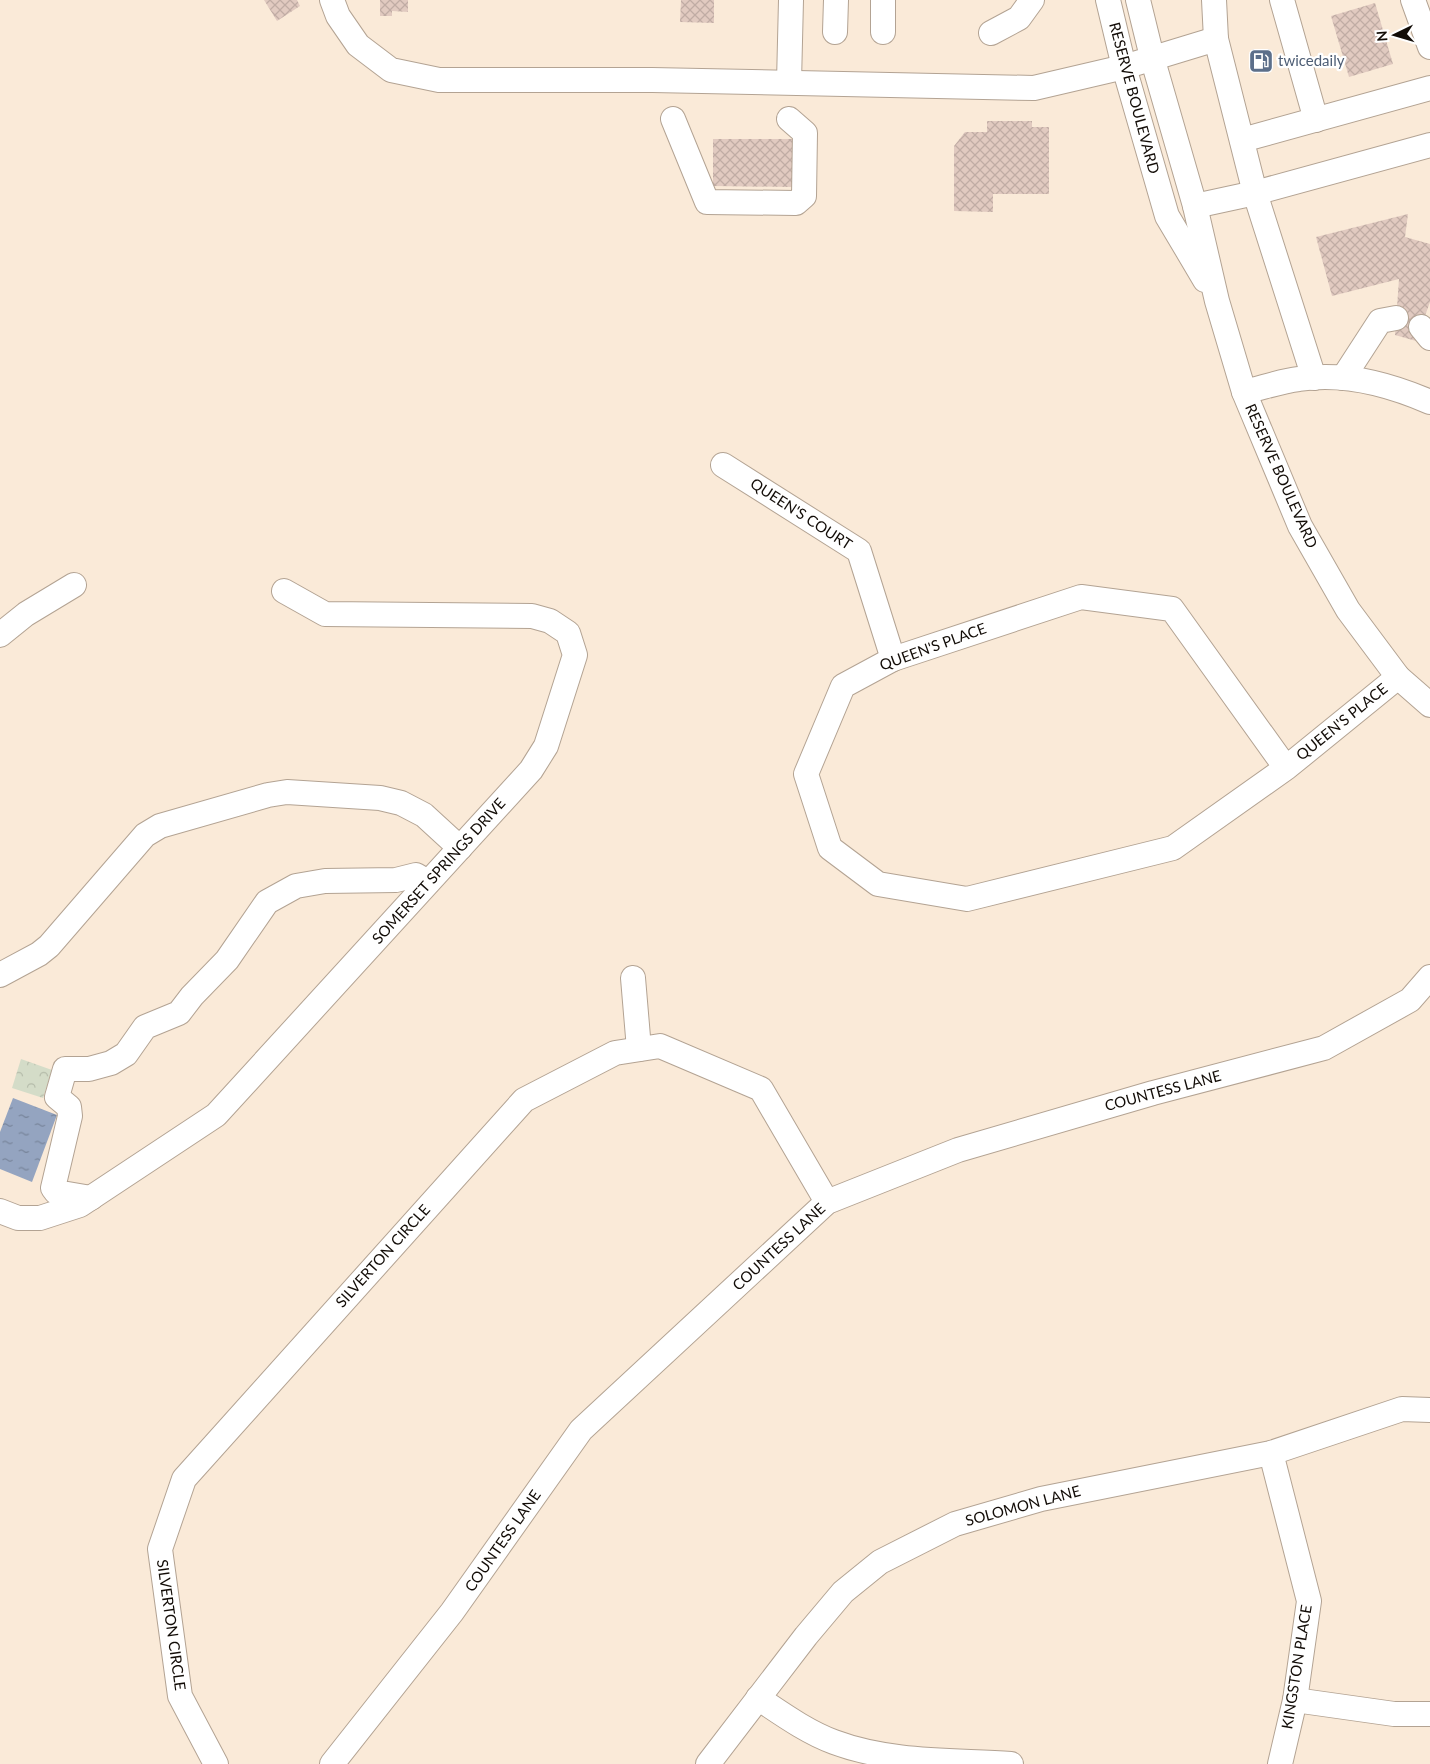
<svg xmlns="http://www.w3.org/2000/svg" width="1430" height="1764" viewBox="0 0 1430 1764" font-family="Lato,sans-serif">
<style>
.park{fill:url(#park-crowns)}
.water{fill:url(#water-ripples)}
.building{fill:url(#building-cross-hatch)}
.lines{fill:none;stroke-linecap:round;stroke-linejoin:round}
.minor-casing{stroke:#b3a393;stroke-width:26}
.minor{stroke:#fff;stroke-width:24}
.labels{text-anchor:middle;stroke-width:4.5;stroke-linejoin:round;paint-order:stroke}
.service-label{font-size:15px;fill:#4e5e75;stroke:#fff;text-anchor:start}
.street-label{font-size:15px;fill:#120c07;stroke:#fff}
</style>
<defs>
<pattern id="park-crowns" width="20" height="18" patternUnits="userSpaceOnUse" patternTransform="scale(1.25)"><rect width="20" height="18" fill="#d4dcc8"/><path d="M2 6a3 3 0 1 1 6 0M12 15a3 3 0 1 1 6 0" fill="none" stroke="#b5bcaa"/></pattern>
<pattern id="water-ripples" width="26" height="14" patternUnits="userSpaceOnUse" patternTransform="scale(1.25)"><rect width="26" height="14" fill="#94a4c0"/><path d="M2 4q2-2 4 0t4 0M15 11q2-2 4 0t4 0" fill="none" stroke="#77849a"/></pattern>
<pattern id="building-cross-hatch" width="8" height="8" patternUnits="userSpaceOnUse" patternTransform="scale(1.25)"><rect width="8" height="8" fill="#e1cac0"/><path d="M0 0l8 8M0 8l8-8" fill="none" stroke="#c0aca4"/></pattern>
</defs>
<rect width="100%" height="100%" fill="#faead8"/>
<!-- park -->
<polygon class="park" points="21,1059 52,1070 43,1098 12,1088"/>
<!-- water -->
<polygon class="water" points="13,1098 57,1115 32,1182 0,1169 0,1132"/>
<!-- building -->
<g class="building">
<polygon points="264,0 297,0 300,6 277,21"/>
<polygon points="380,0 408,0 408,12 392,11 392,16 380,16"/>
<polygon points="681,0 714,0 714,23 680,22"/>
<polygon points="1375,3 1393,64 1349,77 1331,16"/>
<polygon points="987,121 1032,121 1032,127 1049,127 1049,194 993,194 993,212 954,211 954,146 965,132 987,132"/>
<polygon points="713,139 793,139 793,187 713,186"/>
<polygon points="1408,214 1405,237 1430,244 1430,302 1416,341 1395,335 1399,279 1332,296 1316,237"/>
</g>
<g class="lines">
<defs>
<g id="minor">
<polyline points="332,0 338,16 358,45 391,70 439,80 652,80 1034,88 1124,67 1216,39 1255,193 1314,378"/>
<polyline points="1108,0 1124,67 1167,216 1205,280"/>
<polyline points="1138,0 1152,57 1195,206 1217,301 1244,392 1300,526 1348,610 1398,677 1430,705"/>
<polyline points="1214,0 1216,39"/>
<polyline points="1282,0 1316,120"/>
<polyline points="1413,0 1430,47"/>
<polyline points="835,32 836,0"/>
<polyline points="883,32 883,0"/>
<polyline points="991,33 1019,18 1032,0"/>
<polyline points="789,82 791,0"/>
<polyline points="673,119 707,202 796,203 804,196 805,133 789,119"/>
<polyline points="1242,140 1430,88"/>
<polyline points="1195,206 1255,193 1430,145"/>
<polyline points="1421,327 1430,338"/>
<polyline points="1343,378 1380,321 1396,318"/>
<path d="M1244,392C1262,388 1281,381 1299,379C1343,372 1391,385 1430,402"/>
<polyline points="723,465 859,551 893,659"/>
<polyline points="0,635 26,614 74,585"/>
<polyline points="1286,768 1172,609 1081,597 893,659 843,686 806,774 830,848 878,884 967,899 1173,848 1286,768 1398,677"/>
<polyline points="0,975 39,954 49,946 145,835 160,826 268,795 287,792 380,798 401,803 424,815 460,848"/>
<polyline points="633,978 639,1049"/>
<polyline points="91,1198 56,1192 53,1188 70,1116 69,1107 57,1097 65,1069 89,1069 111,1063 126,1054 145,1027 179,1013 192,996 227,960 267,902 296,886 325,881 396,880 416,875 428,882"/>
<polyline points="0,1211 18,1218 40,1218 80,1205 216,1115 531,770 546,746 575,655 568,633 550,621 532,616 325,614 284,591"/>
<polyline points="1271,1453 1309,1601 1295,1700 1280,1764"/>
<path d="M758,1698C782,1714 807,1732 834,1742C890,1763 952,1760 1011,1764"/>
<polyline points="1295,1700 1394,1714 1430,1714"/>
<polyline points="216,1764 180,1696 160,1549 184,1479 524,1100 615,1053 660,1046 761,1089 827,1202"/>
<polyline points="332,1764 452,1612 581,1430 827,1202 958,1150 1153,1093 1324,1048 1410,1000 1430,977"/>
<polyline points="708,1764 806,1636 843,1592 880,1562 955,1524 1041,1499 1271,1453 1402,1409 1430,1410"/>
</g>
</defs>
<!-- minor casing -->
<use href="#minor" class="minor-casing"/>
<!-- minor -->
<use href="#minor" class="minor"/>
</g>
<!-- icons -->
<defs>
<symbol id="fuel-square" viewBox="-11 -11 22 22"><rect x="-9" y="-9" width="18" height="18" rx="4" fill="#5c6f8a" stroke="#fff"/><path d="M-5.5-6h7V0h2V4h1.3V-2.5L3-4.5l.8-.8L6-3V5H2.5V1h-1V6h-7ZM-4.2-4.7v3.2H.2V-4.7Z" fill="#fff"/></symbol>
</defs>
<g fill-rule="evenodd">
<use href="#fuel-square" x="1247" y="47" width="28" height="28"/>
</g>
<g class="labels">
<!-- service labels -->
<g class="service-label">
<text x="1278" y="66">twicedaily</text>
</g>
<!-- street labels -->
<g class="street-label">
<text transform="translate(1134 98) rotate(75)" y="5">RESERVE BOULEVARD</text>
<text transform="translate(1281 476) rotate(66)" y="5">RESERVE BOULEVARD</text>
<text transform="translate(801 514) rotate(33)" y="5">QUEEN'S COURT</text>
<text transform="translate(933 647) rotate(-20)" y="5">QUEEN'S PLACE</text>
<text transform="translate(1342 722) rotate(-39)" y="5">QUEEN'S PLACE</text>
<text transform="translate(439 871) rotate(-48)" y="5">SOMERSET SPRINGS DRIVE</text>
<text transform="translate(1163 1091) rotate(-15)" y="5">COUNTESS LANE</text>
<text transform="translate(779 1247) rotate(-43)" y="5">COUNTESS LANE</text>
<text transform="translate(383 1256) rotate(-48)" y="5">SILVERTON CIRCLE</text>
<text transform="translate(1023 1506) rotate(-15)" y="5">SOLOMON LANE</text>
<text transform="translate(503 1541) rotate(-55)" y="5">COUNTESS LANE</text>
<text transform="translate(171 1625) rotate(82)" y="5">SILVERTON CIRCLE</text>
<text transform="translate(1297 1667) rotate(-81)" y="5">KINGSTON PLACE</text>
</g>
</g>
<!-- north arrow -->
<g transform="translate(1395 35) rotate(265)" stroke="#ffffff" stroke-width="4" paint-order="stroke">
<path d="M0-4L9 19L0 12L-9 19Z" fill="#120c07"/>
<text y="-8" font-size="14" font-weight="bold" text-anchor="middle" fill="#120c07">N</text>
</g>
</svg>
